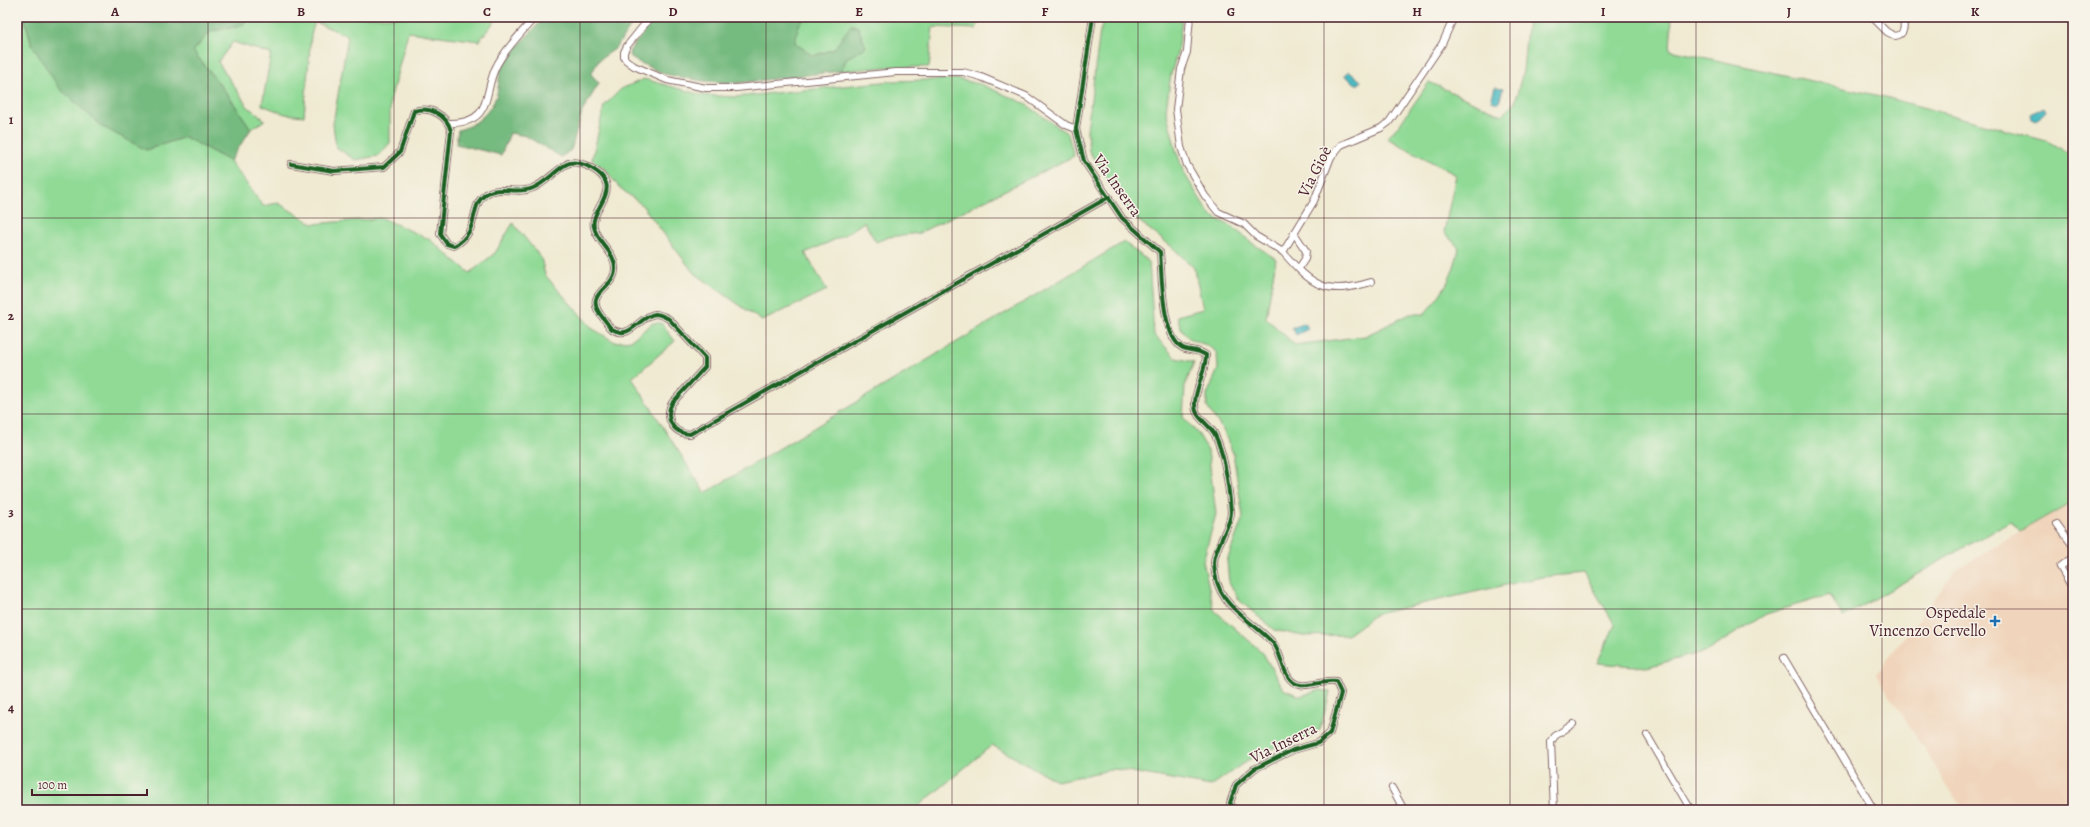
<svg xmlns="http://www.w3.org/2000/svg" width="2090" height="827" viewBox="0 0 2090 827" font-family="Alegreya,serif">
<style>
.built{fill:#f0d5bc}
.green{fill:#90da96;stroke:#6d7c60}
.forest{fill:#74ba7f;stroke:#5f6c55}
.water{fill:#4cbbc3;stroke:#4b6d77}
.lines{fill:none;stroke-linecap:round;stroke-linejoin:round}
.minor-casing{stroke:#846665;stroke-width:8}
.minor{stroke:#fff;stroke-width:6}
.cycleway-casing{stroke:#f7f3e8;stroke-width:6}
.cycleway{stroke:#1b5e20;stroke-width:4}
.grid{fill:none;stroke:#4a1f2b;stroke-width:1;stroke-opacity:0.55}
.poi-dot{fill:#1f6fb2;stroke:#f7f3e8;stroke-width:1.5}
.labels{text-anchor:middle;stroke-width:3;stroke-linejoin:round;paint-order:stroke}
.street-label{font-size:16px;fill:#4a1f2b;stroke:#f7f3e8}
.poi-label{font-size:16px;fill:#4a1f2b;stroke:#f7f3e8;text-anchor:end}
.neatline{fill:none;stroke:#4a1f2b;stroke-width:1.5}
.grid-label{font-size:13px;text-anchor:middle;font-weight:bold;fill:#4a1f2b}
</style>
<rect width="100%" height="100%" fill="#f7f3e8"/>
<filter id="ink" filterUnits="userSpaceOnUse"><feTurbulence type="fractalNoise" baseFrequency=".025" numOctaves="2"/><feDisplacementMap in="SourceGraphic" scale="8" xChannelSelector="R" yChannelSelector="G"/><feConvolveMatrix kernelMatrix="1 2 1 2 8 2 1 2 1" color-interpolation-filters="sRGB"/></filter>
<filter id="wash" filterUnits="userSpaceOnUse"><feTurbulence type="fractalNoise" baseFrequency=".012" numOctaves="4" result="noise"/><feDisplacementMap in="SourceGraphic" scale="16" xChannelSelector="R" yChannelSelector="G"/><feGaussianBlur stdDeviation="0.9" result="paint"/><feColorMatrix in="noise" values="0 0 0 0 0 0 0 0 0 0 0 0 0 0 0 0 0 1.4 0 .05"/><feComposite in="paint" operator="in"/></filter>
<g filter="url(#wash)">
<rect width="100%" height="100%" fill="#f0ead2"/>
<!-- built -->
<polygon class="built" points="2073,501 2073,810 1963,810 1876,674 1958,568"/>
<!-- green -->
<g class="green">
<polygon points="17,17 24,17 32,45 146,150 185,137 230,161 263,206 278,203 313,224 382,218 429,239 470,273 495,253 513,223 541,258 545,275 593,329 615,342 631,340 653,323 661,323 675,341 632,378 705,493 1124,242 1149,262 1154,335 1176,358 1194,362 1185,386 1183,417 1199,435 1208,451 1216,514 1203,561 1214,610 1263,653 1283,689 1300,696 1321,690 1330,692 1320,729 1310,738 1284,743 1248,760 1211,786 1115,769 1057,781 992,745 914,810 17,810"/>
<polygon points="248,17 498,17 479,41 408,32 390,101 390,143 378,156 355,160 336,147 333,124 348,36 315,22 311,35 304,116 285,114 262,105 271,54 233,42 218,62 248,107 265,120 251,129 228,95 193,51 211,31 242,26"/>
<polygon points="806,17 981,17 976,29 933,27 929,67 886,67 841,71 847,58 865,47 858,27 852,25 834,49 813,56 795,43 799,25"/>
<path d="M1105,17H1182L1179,46L1171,74L1166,110L1176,150L1184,173L1210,215L1234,228L1252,243L1276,259L1266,318L1295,345L1365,336L1410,314H1424C1445,290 1452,279 1459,248L1444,232L1456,175L1387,138L1400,124L1429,82L1502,115L1515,102L1523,71L1528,17H1672L1670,50L1885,97L2050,142L2073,156V229L2071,237L2073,238V475L2070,482L2073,484V501L2021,531L2010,521L1843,617L1830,595L1766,614L1707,651L1647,667L1597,663L1615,625L1584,573L1542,577L1376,614L1347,635L1303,636L1274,630L1239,600L1229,583L1227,561L1243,517L1233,453L1223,430L1207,407V395L1218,369L1217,353C1205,342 1204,345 1192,340C1184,336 1179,324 1177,316L1203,309L1194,268L1172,247L1131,215L1089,151L1087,130L1100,31Z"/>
<polygon points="644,79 702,95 735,97 892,81 958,79 980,84 1024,103 1068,134 1074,156 919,233 889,237 876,242 864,222 845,235 805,253 827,290 762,321 693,272 642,205 619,187 605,169 592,160 604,106 621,89"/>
</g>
<!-- forest -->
<g class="forest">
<polygon points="24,17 248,17 242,26 211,31 193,51 228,95 251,129 230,161 185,137 146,150 103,127 59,88 32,45"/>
<path d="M545,17H635V20L615,49L599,60L591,74L599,83L582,112L571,150L561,157L526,136L510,133L501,155L456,144L458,130C475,126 490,113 496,97C500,86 497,74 504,64C516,47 531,32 545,17Z"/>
<polygon points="664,17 806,17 799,25 795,43 813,56 834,49 851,25 858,27 866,47 847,58 841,71 738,83 703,81 665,74 636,61 629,55 630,50 651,23"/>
</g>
<!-- water -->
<g class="water">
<polygon points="1348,71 1361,81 1359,84 1356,84 1345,76"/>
<polygon points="1495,87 1503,88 1499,103 1491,101"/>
<polygon points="2044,107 2046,111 2036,121 2031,119 2030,114"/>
<polygon points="1305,323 1308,329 1296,335 1292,327 1295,327"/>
</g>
</g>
<g filter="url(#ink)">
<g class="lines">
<defs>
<g id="minor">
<polyline points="647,17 648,20 627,46 624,52 624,57 626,60 634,66 667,80 706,88 736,88 896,72 963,72 981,77 1026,96 1066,125 1076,129"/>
<path d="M1093,17L1076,129L1084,161L1122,218L1160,252C1162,274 1161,337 1183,348C1192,352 1195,348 1206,355C1206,373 1191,396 1196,411C1199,420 1211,426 1215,435C1225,455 1229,488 1231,512C1231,527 1214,547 1214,563C1215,607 1248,616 1273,643C1283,654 1282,682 1300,685C1309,687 1324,680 1336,682L1341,693L1330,733L1318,743L1293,750L1254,769L1236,785L1230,803L1235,810"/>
<polyline points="1190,17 1187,52 1181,69 1176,109 1181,147 1187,165 1205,196 1218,212 1244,224 1256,236 1283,252"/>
<path d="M1872,17L1887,32L1895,36C1906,35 1904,25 1903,17"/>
<path d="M449,123C496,124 482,89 498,63C507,47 523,31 535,17"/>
<path d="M291,164L334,171L384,167L400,152L414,111C430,106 447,115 451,131L440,234L447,244L454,246C481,232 468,206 486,194C498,185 519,195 533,188C545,183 554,172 565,165C571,161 578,162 585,165C631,186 589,207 594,227C597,243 616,252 615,269C615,290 581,292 603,318C606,321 609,327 612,329C631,341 639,316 655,314C660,314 665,317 669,319L705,358V367L672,403C664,418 673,434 690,434L1109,197"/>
<polyline points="1294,233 1306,251 1305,259 1299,268"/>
<path d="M1371,282C1326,296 1312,286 1283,252L1314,201L1331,157L1341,145L1381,128L1389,122L1442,44L1454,17"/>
<polyline points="2057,524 2073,546"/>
<polyline points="2073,557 2060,567 2073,589"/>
<polyline points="1784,658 1874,810"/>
<polyline points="1647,735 1691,810"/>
<polyline points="1392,788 1404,810"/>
<polyline points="1554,810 1551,742 1555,736 1573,724"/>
</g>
</defs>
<!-- minor casing -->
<use href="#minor" class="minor-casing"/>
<!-- minor -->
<use href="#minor" class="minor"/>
<defs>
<g id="cycleway">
<path d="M1093,17L1076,129L1084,161L1122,218L1160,252C1162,274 1161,337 1183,348C1192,352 1195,348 1206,355C1206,373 1191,396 1196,411C1199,420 1211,426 1215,435C1225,455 1229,488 1231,512C1231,527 1214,547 1214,563C1215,607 1248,616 1273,643C1283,654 1282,682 1300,685C1309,687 1324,680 1336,682L1341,693L1330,733L1318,743L1293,750L1254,769L1236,785L1230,803L1235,810"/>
<path d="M291,164L334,171L384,167L400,152L414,111C430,106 447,115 451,131L440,234L447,244L454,246C481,232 468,206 486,194C498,185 519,195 533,188C545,183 554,172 565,165C571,161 578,162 585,165C631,186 589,207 594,227C597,243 616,252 615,269C615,290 581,292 603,318C606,321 609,327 612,329C631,341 639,316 655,314C660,314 665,317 669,319L705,358V367L672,403C664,418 673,434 690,434L1109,197"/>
</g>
</defs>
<!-- cycleway casing -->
<use href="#cycleway" class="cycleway-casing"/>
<!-- cycleway -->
<use href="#cycleway" class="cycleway"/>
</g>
</g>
<!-- grid -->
<path class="grid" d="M208,17V810M394,17V810M580,17V810M766,17V810M952,17V810M1138,17V810M1324,17V810M1510,17V810M1696,17V810M1882,17V810M17,218H2073M17,414H2073M17,609H2073"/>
<!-- markers -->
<path class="poi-dot" d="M1993 615h4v4h4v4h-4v4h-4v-4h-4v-4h4z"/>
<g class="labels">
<!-- street labels -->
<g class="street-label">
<text transform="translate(1314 171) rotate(-63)" y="6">Via Gioè</text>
<text transform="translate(1118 185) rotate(55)" y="6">Via Inserra</text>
<text transform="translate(1283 742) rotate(-26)" y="6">Via Inserra</text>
</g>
<!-- poi labels -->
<g class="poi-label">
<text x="1986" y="618">Ospedale<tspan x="1986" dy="18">Vincenzo Cervello</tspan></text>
</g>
</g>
<!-- margin -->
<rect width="2090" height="827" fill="none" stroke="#f7f3e8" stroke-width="44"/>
<!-- scale -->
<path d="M32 789v6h115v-6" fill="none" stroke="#4a1f2b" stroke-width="2"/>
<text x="38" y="789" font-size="12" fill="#4a1f2b" stroke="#f7f3e8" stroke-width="3" paint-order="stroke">100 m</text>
<rect x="22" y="22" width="2046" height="783" class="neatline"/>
<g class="grid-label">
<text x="115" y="16">A</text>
<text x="301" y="16">B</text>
<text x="487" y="16">C</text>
<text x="673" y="16">D</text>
<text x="859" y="16">E</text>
<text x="1045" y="16">F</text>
<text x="1231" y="16">G</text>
<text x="1417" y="16">H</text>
<text x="1603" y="16">I</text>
<text x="1789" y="16">J</text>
<text x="1975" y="16">K</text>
<text x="11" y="124">1</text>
<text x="11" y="320">2</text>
<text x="11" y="516">3</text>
<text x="11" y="712">4</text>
</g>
</svg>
